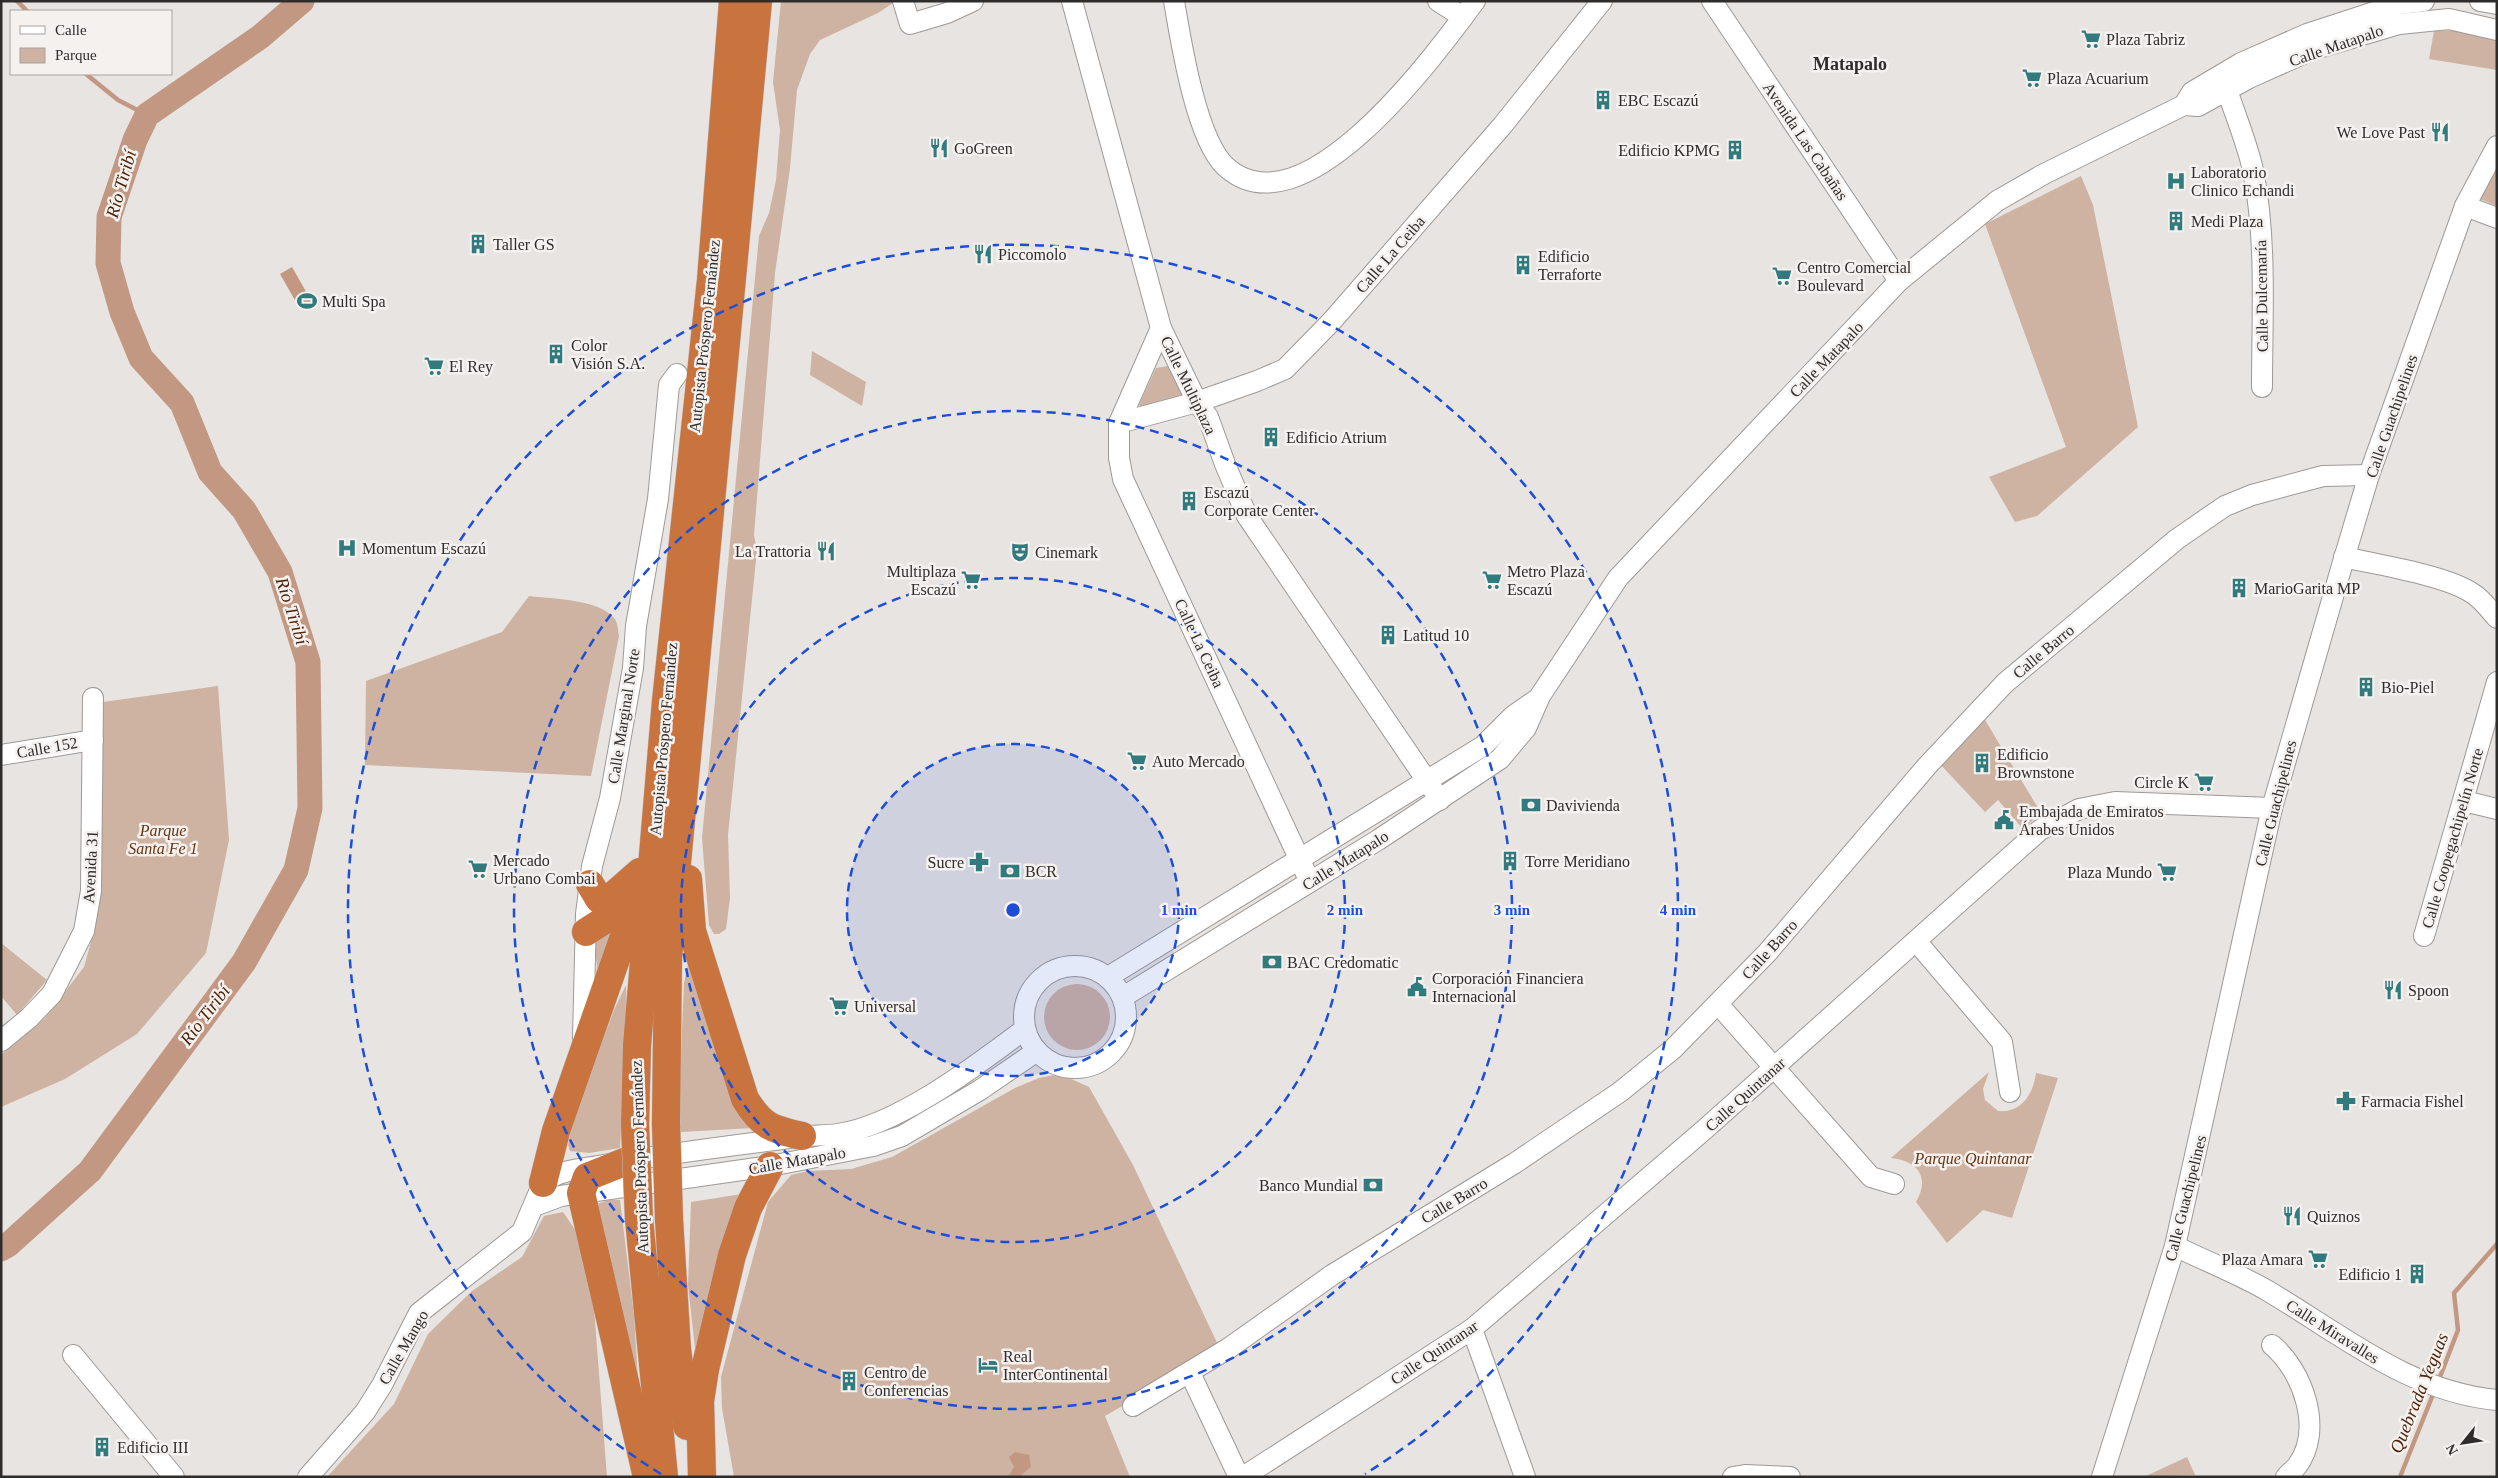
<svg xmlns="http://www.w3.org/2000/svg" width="2498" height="1478" viewBox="0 0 2498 1478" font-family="'Times New Roman',serif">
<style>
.green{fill:#ceb2a2}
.water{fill:#c29882}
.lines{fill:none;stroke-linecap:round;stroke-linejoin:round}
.stream{stroke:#c29882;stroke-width:4.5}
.river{stroke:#c29882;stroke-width:25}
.minor-casing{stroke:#9d9997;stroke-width:22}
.highway-casing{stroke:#c0c0c0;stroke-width:29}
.minor{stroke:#fff;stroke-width:20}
.highway{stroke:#c9733e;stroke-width:28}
.highway-bridge-casing{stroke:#c0c0c0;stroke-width:29;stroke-linecap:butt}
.highway-bridge{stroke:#c9733e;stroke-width:28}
.ring{fill:none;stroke:#1d4ed8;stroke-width:2.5;stroke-dasharray:9 6}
.labels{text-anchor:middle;stroke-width:5;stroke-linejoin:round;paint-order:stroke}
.poi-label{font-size:16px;fill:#2e2d2c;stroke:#f5f1ef;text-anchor:start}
.street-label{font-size:16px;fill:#2e2d2c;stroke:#f5f1ef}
.park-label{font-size:16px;font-style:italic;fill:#693310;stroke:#f5f1ef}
.neighbourhood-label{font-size:18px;font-weight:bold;fill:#2e2d2c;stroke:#f5f1ef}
.water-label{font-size:18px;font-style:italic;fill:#4d240a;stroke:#f5f1ef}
.centre{fill:#1d4ed8;stroke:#f5f1ef;stroke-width:2.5}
.ring-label{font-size:15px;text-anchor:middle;font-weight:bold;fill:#1d4ed8;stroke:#f5f1ef;stroke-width:5;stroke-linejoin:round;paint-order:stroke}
</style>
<rect width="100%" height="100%" fill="#e8e4e1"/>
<!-- green -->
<g class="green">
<polygon points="781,1 896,1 878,13 820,40 810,54 797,90 790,168 775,273 754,535 757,550 728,835 730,898 726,929 719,934 714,934 709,925 702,838 759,236 769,213 776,180 780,130 773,82"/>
<polygon points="2476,30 2497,39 2497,70 2429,59 2434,31"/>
<polygon points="2497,161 2497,206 2480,199"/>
<polygon points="2081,176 2093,205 2138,427 2037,516 2015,522 1989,477 2066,447 1985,224"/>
<polygon points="812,351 866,382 862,406 810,375"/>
<polygon points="1168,366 1183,393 1182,399 1144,411 1139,405 1156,368"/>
<path d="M529,596C552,599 599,599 614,618C618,622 618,631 619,636L591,776L365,765L366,681L502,632Z"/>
<polygon points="218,686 229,840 206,953 137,1034 65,1079 1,1107 1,1055 45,1018 84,967 97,920 103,702"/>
<polygon points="1985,720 2041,813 2023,829 1998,800 1985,812 1938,762"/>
<polygon points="617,918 594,992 597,966 593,933"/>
<polygon points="1,943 47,980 17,1015 1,996"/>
<polygon points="689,960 753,1128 681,1132 678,1120 684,983"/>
<circle cx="1077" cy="1017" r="33"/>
<polygon points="626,985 627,1019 620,1148 589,1153 570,1151 568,1145 572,1123 614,1010"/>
<path d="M1989,1072L1983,1089L1985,1100L1998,1111C2021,1113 2033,1095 2036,1073L2058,1078L2012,1218L1983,1210L1947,1243L1916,1202C1930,1178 1919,1161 1891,1158Z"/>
<polygon points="1060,1074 1089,1087 1133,1165 1220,1349 1105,1416 1130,1477 734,1477 722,1408 721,1377 768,1202 791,1175 808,1171 851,1169 892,1157 1015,1088 1039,1078"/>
<polygon points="742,1194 697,1367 688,1285 691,1202"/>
<polygon points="607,1200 620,1200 634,1315 640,1412 593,1206"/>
<polygon points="563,1212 580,1237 594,1308 607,1477 327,1477 394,1404 428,1334 472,1291 522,1257 544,1216"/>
<polygon points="2187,1457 2195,1475 2146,1477 2146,1476"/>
</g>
<!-- water -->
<g class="water">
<polygon points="292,267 312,302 300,309 280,274"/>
<polygon points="1015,1452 1029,1455 1031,1467 1019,1477 1008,1477 1014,1467 1009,1457"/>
</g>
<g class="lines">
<!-- stream -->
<g class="stream">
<polyline points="17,1 27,11"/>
<polyline points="86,74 118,100 147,115"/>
<polyline points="2438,1382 2458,1330 2454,1293 2497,1244"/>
<polyline points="2400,1477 2434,1392"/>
</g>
<!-- river -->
<polyline class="river" points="1,1249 8,1245 90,1171 244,962 296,870 310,808 308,662 280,572 244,510 210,472 182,403 141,358 122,312 108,263 109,217 135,140 147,115 260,37 302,1"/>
<defs>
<g id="minor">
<polyline points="903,1 910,24 947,13 973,1"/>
<polyline points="1072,1 1161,328 1197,402 1208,417 1225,464 1247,516 1440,800"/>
<path d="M1174,1C1181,42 1196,138 1225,166C1302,238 1435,55 1475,1"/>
<polyline points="1438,1 1463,17"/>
<polyline points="1712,1 1899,281"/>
<polyline points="2480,1 2497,4"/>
<path d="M2227,90C2236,117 2247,143 2253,170C2267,240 2262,316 2262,387"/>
<polyline points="2184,105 2192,92 2241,63 2307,34 2399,4 2424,1"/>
<polyline points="2465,206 2497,218"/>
<polyline points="1161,328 1119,423 1119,458 1123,479 1310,882"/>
<polyline points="1119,423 1197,402 1257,381 1285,369 1331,322 1502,126 1602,1"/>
<path d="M2344,557C2378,565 2445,575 2472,593C2482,599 2489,609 2497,618"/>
<polyline points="1,755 93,740"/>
<polyline points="2464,801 2497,809"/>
<polyline points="2424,936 2497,682"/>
<polyline points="1916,941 2002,1042 2010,1092"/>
<circle cx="1075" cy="1017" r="51"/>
<polyline points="1108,977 1483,746 1513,716 1539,698"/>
<polyline points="1123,997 1378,840 1500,759 1526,728 1540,696 1618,578 1899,281 1997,201 2044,174 2184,105 2198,106 2249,78 2312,50 2399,24 2449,19 2497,30"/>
<polyline points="1718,1004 1871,1177 1894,1184"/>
<polyline points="583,1039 586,914 592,866 610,798 633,668 636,626 658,499 669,385 677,374"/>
<polyline points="1,1041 29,1018 52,994 84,931 91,891 93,698"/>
<polyline points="534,1206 561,1196 770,1166 873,1146 902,1136 980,1090 1037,1051"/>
<path d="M2175,1246C2205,1261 2239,1274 2268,1291C2341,1334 2409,1392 2497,1400"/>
<polyline points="1472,1329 1525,1477"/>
<path d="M2272,1345C2303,1371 2324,1430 2297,1466C2294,1470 2289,1473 2286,1477"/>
<polyline points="73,1355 174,1477"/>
<polyline points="1190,1373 1239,1477"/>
<polyline points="1133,1406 1229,1348 1332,1275 1515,1163 1620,1092 1673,1049 1767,953 1927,766 2005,683 2177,539 2225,506 2252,495 2323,476 2369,475"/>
<path d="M308,1477L365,1412L382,1385L419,1313L522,1232L543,1183C559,1169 584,1169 604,1165C669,1153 735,1145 800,1137C812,1135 825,1136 838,1134C897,1126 977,1065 1025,1029"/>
<polyline points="1243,1477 1472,1329 1704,1130 2040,830 2079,809 2115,802 2272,808"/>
<polyline points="1733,1477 1745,1475 1790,1477"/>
<polyline points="2102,1477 2175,1246 2272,808 2343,562 2369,475 2465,206 2497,146"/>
</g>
<g id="highway">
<path d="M688,879L692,931L745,1099C762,1127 772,1129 802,1136"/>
<polyline points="590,884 599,899 608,900 640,872"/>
<polyline points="586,932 634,901"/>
<polyline points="666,1123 668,958 758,1"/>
<polyline points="635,1125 637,1045 666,701 711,280 733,1"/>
<polyline points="627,1161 587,1177 581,1193 647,1477"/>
<polyline points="543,1183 556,1131 631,916 636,890"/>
<polyline points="639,1219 664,1477"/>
<polyline points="669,1219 677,1349 687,1426"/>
<polyline points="702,1477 700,1401 705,1369 732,1255 748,1208 770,1166"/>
</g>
</defs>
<!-- minor casing -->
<use href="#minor" class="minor-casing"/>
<!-- highway casing -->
<use href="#highway" class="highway-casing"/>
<!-- minor -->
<use href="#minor" class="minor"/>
<!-- highway -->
<use href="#highway" class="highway"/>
<defs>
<g id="highway-bridge">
<polyline points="666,1123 669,1219"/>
<polyline points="635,1125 639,1219"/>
</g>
</defs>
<!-- highway-bridge casing -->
<use href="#highway-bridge" class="highway-bridge-casing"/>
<!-- highway-bridge -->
<use href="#highway-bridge" class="highway-bridge"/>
</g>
<!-- distance rings -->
<circle cx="1013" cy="910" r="166" fill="#1d4ed8" fill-opacity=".12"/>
<g class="ring">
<circle cx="1013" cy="910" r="166"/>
<circle cx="1013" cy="910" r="332"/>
<circle cx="1013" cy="910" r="499"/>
<path d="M661 1474A665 665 0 1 1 1365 1474"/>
</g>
<!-- icons -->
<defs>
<symbol id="supermarket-bare" viewBox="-9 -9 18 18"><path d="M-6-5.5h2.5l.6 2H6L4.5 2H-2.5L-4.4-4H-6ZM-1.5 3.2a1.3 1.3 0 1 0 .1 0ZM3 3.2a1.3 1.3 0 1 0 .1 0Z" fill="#317a7e" stroke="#f5f1ef" stroke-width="2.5" paint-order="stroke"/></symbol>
<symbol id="building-bare" viewBox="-9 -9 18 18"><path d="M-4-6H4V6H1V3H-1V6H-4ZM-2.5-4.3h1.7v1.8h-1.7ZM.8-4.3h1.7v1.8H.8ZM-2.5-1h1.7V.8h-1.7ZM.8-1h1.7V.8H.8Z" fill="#317a7e" stroke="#f5f1ef" stroke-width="2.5" paint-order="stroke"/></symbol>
<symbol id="restaurant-bare" viewBox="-9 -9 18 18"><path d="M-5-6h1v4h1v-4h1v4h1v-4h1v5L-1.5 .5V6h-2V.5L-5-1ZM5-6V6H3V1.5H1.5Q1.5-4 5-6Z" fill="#317a7e" stroke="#f5f1ef" stroke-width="2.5" paint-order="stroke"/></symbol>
<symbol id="hospital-bare" viewBox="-9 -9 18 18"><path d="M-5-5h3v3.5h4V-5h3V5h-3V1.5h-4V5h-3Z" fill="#317a7e" stroke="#f5f1ef" stroke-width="2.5" paint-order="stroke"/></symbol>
<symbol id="stadium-bare" viewBox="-9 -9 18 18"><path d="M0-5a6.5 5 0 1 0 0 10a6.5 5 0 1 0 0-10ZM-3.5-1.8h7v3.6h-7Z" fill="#317a7e" stroke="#f5f1ef" stroke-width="2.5" paint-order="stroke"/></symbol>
<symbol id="theatre-bare" viewBox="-9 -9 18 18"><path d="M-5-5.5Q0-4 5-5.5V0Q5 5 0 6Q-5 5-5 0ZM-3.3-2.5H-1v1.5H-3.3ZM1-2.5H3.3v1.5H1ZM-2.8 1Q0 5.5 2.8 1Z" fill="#317a7e" stroke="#f5f1ef" stroke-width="2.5" paint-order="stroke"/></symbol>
<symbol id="bank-bare" viewBox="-9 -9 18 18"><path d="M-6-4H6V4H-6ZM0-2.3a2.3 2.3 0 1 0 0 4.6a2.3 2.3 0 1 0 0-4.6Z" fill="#317a7e" stroke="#f5f1ef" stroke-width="2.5" paint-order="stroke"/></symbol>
<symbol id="civic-bare" viewBox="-9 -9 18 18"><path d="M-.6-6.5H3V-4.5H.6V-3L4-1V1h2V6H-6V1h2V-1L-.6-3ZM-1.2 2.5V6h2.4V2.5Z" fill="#317a7e" stroke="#f5f1ef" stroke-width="2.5" paint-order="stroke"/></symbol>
<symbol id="pharmacy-bare" viewBox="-9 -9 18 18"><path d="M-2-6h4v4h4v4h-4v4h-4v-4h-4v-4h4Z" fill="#317a7e" stroke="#f5f1ef" stroke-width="2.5" paint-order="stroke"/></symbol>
<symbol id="hotel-bare" viewBox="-9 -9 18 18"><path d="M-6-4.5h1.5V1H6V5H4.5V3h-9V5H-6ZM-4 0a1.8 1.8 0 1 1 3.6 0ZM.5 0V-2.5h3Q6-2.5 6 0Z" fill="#317a7e" stroke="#f5f1ef" stroke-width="2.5" paint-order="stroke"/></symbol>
</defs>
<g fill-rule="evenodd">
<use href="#supermarket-bare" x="2077" y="25" width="28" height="28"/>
<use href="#supermarket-bare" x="2018" y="64" width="28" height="28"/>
<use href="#building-bare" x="1589" y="86" width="28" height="28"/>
<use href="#restaurant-bare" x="2426" y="118" width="28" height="28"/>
<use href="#restaurant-bare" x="925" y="134" width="28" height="28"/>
<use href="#building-bare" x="1721" y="136" width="28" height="28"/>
<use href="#hospital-bare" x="2162" y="167" width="28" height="28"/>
<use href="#building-bare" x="2162" y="207" width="28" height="28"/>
<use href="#building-bare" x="464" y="230" width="28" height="28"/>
<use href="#restaurant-bare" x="969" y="240" width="28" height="28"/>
<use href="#building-bare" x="1509" y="251" width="28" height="28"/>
<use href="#supermarket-bare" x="1768" y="262" width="28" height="28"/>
<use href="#stadium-bare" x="293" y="287" width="28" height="28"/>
<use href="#building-bare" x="542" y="340" width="28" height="28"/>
<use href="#supermarket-bare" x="420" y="352" width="28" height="28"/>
<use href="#building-bare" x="1257" y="423" width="28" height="28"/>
<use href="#building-bare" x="1175" y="487" width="28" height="28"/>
<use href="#hospital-bare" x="333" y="534" width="28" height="28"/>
<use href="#restaurant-bare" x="812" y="537" width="28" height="28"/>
<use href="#theatre-bare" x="1006" y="538" width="28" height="28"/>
<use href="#supermarket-bare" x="957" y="566" width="28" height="28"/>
<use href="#supermarket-bare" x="1478" y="566" width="28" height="28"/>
<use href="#building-bare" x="2225" y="574" width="28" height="28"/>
<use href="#building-bare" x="1374" y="621" width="28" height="28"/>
<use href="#building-bare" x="2352" y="673" width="28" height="28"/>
<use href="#supermarket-bare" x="1123" y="747" width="28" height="28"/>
<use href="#building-bare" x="1968" y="749" width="28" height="28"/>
<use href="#supermarket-bare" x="2190" y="768" width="28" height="28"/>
<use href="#bank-bare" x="1517" y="791" width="28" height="28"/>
<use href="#civic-bare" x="1990" y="806" width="28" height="28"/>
<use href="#building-bare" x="1496" y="847" width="28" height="28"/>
<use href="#pharmacy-bare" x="965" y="848" width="28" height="28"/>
<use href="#supermarket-bare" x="464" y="855" width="28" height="28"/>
<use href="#bank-bare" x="996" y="857" width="28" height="28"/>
<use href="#supermarket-bare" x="2153" y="858" width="28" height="28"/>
<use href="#bank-bare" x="1258" y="948" width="28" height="28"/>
<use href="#civic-bare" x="1403" y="973" width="28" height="28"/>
<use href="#restaurant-bare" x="2379" y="976" width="28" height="28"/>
<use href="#supermarket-bare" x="825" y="992" width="28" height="28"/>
<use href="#pharmacy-bare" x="2332" y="1087" width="28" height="28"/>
<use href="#bank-bare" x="1359" y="1171" width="28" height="28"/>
<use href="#restaurant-bare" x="2278" y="1202" width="28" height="28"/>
<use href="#supermarket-bare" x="2304" y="1245" width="28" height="28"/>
<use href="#building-bare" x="2403" y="1260" width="28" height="28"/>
<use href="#hotel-bare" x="974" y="1351" width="28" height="28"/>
<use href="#building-bare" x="835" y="1367" width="28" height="28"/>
<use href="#building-bare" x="88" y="1433" width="28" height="28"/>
</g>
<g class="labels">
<!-- poi labels -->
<g class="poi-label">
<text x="2106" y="45">Plaza Tabriz</text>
<text x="2047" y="84">Plaza Acuarium</text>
<text x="1618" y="106">EBC Escazú</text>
<text x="2425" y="138" text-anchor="end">We Love Past</text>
<text x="954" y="154">GoGreen</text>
<text x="1720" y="156" text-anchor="end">Edificio KPMG</text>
<text x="2191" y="178">Laboratorio<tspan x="2191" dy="18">Clinico Echandi</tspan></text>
<text x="2191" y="227">Medi Plaza</text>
<text x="493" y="250">Taller GS</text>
<text x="998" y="260">Piccomolo</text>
<text x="1538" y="262">Edificio<tspan x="1538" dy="18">Terraforte</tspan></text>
<text x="1797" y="273">Centro Comercial<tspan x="1797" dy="18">Boulevard</tspan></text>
<text x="322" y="307">Multi Spa</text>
<text x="571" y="351">Color<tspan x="571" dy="18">Visión S.A.</tspan></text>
<text x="449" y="372">El Rey</text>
<text x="1286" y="443">Edificio Atrium</text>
<text x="1204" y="498">Escazú<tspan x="1204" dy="18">Corporate Center</tspan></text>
<text x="362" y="554">Momentum Escazú</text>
<text x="811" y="557" text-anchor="end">La Trattoria</text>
<text x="1035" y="558">Cinemark</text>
<text x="956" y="577" text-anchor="end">Multiplaza<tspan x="956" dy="18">Escazú</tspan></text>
<text x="1507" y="577">Metro Plaza<tspan x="1507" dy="18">Escazú</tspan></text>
<text x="2254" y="594">MarioGarita MP</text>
<text x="1403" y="641">Latitud 10</text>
<text x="2381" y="693">Bio-Piel</text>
<text x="1997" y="760">Edificio<tspan x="1997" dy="18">Brownstone</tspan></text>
<text x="1152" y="767">Auto Mercado</text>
<text x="2189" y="788" text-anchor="end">Circle K</text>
<text x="1546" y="811">Davivienda</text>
<text x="2019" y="817">Embajada de Emiratos<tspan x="2019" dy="18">Árabes Unidos</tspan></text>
<text x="493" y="866">Mercado<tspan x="493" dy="18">Urbano Combai</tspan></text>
<text x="1525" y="867">Torre Meridiano</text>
<text x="964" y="868" text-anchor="end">Sucre</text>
<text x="1025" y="877">BCR</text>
<text x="2152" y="878" text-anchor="end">Plaza Mundo</text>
<text x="1287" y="968">BAC Credomatic</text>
<text x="1432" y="984">Corporación Financiera<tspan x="1432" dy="18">Internacional</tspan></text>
<text x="2408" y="996">Spoon</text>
<text x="854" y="1012">Universal</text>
<text x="2361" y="1107">Farmacia Fishel</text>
<text x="1358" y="1191" text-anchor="end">Banco Mundial</text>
<text x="2307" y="1222">Quiznos</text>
<text x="2303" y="1265" text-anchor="end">Plaza Amara</text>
<text x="2402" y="1280" text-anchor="end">Edificio 1</text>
<text x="1003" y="1362">Real<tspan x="1003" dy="18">InterContinental</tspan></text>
<text x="864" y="1378">Centro de<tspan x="864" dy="18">Conferencias</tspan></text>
<text x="117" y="1453">Edificio III</text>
</g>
<!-- street labels -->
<g class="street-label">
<text transform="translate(2336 45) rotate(-19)" y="6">Calle Matapalo</text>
<text transform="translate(1806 141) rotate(56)" y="6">Avenida Las Cabañas</text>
<text transform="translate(1390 254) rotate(-49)" y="6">Calle La Ceiba</text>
<text transform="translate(2261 296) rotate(-91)" y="6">Calle Dulcemaría</text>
<text transform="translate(704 336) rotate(-84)" y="6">Autopista Próspero Fernández</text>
<text transform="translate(1826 359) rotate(-46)" y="6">Calle Matapalo</text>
<text transform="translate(1189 385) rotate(64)" y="6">Calle Multiplaza</text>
<text transform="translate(2391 416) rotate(-71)" y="6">Calle Guachipelines</text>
<text transform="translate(1200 643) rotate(65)" y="6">Calle La Ceiba</text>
<text transform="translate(2043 651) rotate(-40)" y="6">Calle Barro</text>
<text transform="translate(623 716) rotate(-81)" y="6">Calle Marginal Norte</text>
<text transform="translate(663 739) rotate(-85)" y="6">Autopista Próspero Fernández</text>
<text transform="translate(47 747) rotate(-10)" y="6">Calle 152</text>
<text transform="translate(2275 803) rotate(-76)" y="6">Calle Guachipelines</text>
<text transform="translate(2452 838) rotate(-74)" y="6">Calle Coopegachipelín Norte</text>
<text transform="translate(1345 860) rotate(-32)" y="6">Calle Matapalo</text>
<text transform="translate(90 867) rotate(-87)" y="6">Avenida 31</text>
<text transform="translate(1769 949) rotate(-48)" y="6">Calle Barro</text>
<text transform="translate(1745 1094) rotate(-42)" y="6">Calle Quintanar</text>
<text transform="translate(639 1157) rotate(-92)" y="6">Autopista Próspero Fernández</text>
<text transform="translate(797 1160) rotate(-10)" y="6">Calle Matapalo</text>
<text transform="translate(2185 1198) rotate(-76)" y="6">Calle Guachipelines</text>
<text transform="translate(1454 1200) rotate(-31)" y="6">Calle Barro</text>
<text transform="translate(2333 1331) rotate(32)" y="6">Calle Miravalles</text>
<text transform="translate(403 1347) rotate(-60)" y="6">Calle Mango</text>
<text transform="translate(1434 1352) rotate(-34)" y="6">Calle Quintanar</text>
</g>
<!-- park labels -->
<g class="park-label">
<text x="163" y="836">Parque<tspan x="163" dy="18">Santa Fe 1</tspan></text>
<text x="1973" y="1164">Parque Quintanar</text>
</g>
<!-- neighbourhood labels -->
<g class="neighbourhood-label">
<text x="1850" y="70">Matapalo</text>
</g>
<!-- water labels -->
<g class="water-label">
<text transform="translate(121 184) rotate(-74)" y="6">Río Tiribí</text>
<text transform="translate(292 611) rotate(72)" y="6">Río Tiribí</text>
<text transform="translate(205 1015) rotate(-53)" y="6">Río Tiribí</text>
<text transform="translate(2419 1393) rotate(-68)" y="6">Quebrada Yeguas</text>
</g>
</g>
<circle cx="1013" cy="910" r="8" class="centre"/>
<g class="ring-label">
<text x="1179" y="915">1 min</text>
<text x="1345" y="915">2 min</text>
<text x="1512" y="915">3 min</text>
<text x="1678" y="915">4 min</text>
</g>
<!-- border -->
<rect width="2498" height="1478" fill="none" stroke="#2e2d2c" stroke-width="5"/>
<!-- legend -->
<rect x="10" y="10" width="162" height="65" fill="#f5f1ef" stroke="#a5a3a1"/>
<rect x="20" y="26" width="25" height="8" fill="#ffffff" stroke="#a5a3a1"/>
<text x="55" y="35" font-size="15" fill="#2e2d2c">Calle</text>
<rect x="20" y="48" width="25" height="15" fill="#ceb2a2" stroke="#a5a3a1"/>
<text x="55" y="60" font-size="15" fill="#2e2d2c">Parque</text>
<!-- north arrow -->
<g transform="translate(2463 1443) rotate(240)" stroke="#f5f1ef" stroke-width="4" paint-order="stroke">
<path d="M0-4L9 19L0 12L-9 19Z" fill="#2e2d2c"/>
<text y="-8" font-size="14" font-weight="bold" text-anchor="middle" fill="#2e2d2c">N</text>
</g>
</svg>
